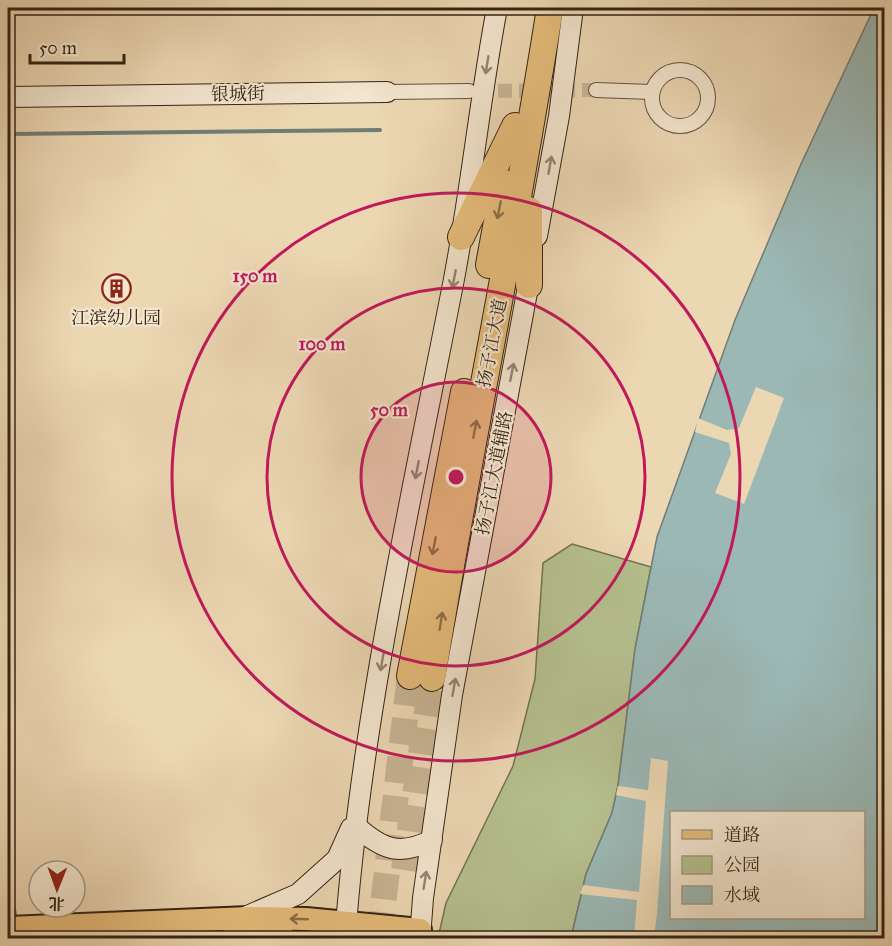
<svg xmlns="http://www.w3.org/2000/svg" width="892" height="946" viewBox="0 0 892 946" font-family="'IM FELL Great Primer','Noto Serif SC',serif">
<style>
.green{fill:#b5bf8f;stroke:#747252;stroke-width:1.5}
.water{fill:#9bb8b5;stroke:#717d75;stroke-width:1.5;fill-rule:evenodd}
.pier{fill:#ecd7b3}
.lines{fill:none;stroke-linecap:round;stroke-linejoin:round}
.stream{stroke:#717d75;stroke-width:4}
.street-tunnel{stroke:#c7b393;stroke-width:14;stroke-dasharray:14 7;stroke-linecap:butt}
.highway-tunnel{stroke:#c7b393;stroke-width:26;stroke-dasharray:26 13;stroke-linecap:butt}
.lane-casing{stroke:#61513c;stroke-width:10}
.street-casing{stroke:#61513c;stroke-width:16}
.secondary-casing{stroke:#332414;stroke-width:22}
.primary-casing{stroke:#332414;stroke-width:26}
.highway-casing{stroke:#332414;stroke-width:28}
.lane{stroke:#f3e5ce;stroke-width:7}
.street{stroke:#f3e5ce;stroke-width:14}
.secondary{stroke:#f3e5ce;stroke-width:20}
.primary{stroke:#e6bc7a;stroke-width:22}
.highway{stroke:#e6bc7a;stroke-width:26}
.oneway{stroke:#938471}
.oneway2{stroke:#8c7047}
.ring{fill:none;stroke:#c2185b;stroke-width:3}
.labels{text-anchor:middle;stroke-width:4.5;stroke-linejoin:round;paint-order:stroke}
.street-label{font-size:18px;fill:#332414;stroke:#f3e5ce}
.poi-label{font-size:18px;fill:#332414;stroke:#f3e5ce}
.centre{fill:#c2185b;stroke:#f3e5ce;stroke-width:3}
.ring-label{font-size:18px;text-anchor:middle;font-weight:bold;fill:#c2185b;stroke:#f3e5ce;stroke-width:4.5;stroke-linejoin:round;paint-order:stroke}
</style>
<rect width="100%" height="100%" fill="#ecd7b3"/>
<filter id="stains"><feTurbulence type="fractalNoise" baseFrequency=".00333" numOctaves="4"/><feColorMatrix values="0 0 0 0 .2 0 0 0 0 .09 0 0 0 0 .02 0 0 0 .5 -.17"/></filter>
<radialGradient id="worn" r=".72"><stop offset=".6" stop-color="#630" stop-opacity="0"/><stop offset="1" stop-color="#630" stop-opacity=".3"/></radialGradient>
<!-- green -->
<polygon class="green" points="572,544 651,567 635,649 618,786 612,813 586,874 571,938 438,938 446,903 513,766 535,679 543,563"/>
<!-- water -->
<path class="water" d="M874,8H884V938H571L586,874L612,813L618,786L635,649L657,537L735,320L801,164ZM672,812H864V918H672Z"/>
<!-- pier -->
<g class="pier">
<polygon points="756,387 784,398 744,504 715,493 731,454 729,443 695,432 698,418 727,430 739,428"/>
<polygon points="651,758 668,761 657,913 654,938 634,938 637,900 580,894 583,885 639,892 646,801 616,795 618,786 648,790"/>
</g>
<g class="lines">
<!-- stream -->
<g class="stream">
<polyline points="8,134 380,130"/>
<polyline points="8,877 16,920"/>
</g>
<!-- street-tunnel -->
<polyline class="street-tunnel" points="477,91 596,90"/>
<!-- highway-tunnel -->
<g class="highway-tunnel">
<polyline points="404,870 432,678"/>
<polyline points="379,938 410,676"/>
</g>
<defs>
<polyline id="lane" points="178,923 179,938"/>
<g id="street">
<circle cx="680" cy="98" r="28"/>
<polyline points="596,90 652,92"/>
<polyline points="387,92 469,91"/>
</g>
<g id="secondary">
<polyline points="8,97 387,92"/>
<polyline points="537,236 559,116 573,8"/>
<path d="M357,827C383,850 400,856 432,840"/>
<polyline points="245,917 298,894 337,859 351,828"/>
<path d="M345,938C361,719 412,495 454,279C471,189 480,98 497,8"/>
<polyline points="420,938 423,898 452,695 531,271"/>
</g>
<g id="primary">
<polyline points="8,928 249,918 306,919 420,930"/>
<polyline points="232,938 285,938"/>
</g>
<g id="highway">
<polyline points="461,237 515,126"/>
<polyline points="489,265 504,183"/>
<polyline points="529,285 529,210"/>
<polyline points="410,676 464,392"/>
<path d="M432,678C468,454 515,232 550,8"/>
</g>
</defs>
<!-- lane casing -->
<use href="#lane" class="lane-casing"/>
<!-- street casing -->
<use href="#street" class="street-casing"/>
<!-- secondary casing -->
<use href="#secondary" class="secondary-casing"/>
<!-- primary casing -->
<use href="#primary" class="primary-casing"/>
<!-- highway casing -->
<use href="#highway" class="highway-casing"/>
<!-- lane -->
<use href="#lane" class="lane"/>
<!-- street -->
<use href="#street" class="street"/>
<!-- secondary -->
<use href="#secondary" class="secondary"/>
<!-- primary -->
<use href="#primary" class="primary"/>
<!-- highway -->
<use href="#highway" class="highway"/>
</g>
<!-- one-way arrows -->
<defs><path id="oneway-shaft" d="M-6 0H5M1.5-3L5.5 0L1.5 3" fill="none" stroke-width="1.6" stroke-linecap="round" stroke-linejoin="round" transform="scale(1.5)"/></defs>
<g class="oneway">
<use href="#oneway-shaft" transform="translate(487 65) rotate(99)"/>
<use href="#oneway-shaft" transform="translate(550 165) rotate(-80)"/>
<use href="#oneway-shaft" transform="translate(454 279) rotate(101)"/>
<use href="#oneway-shaft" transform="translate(512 372) rotate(-79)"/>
<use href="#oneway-shaft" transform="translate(417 470) rotate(101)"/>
<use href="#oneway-shaft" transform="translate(382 662) rotate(100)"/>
<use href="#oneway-shaft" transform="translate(454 687) rotate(-80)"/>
<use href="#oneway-shaft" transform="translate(425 880) rotate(-81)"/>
</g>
<g class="oneway2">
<use href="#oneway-shaft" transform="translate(499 210) rotate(101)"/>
<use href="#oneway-shaft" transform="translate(475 429) rotate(-79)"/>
<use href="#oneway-shaft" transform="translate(434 546) rotate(101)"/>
<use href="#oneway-shaft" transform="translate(441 621) rotate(-81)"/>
<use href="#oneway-shaft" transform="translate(299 919) rotate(-178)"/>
</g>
<!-- distance rings -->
<circle cx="456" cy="477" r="95" fill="#c2185b" fill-opacity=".12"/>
<g class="ring">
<circle cx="456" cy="477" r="95"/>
<circle cx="456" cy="477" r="189"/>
<circle cx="456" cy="477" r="284"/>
</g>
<!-- icons -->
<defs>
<symbol id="building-ring" viewBox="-11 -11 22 22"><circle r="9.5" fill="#f3e5ce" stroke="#8f2418" stroke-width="1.5"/><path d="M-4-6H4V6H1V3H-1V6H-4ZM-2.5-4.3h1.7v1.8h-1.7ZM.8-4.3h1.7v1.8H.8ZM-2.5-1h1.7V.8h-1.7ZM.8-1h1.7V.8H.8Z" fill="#8f2418"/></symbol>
</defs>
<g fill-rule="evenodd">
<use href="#building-ring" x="100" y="272" width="33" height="33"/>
</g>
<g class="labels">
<!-- street labels -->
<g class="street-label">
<text transform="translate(238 94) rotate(-1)" y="6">银城街</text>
<text transform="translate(492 343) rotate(-79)" y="6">扬子江大道</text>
<text transform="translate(494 473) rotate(-79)" y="6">扬子江大道辅路</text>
</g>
<!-- poi labels -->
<g class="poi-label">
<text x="116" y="324">江滨幼儿园</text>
</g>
</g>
<circle cx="456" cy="477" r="9" class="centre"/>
<g class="ring-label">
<text x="255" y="282">150 m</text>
<text x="322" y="350">100 m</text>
<text x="389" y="416">50 m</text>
</g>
<!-- margin -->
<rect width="892" height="946" fill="none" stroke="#ecd7b3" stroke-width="30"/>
<rect x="9" y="9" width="874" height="928" fill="none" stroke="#332414" stroke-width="3"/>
<rect x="15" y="15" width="862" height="916" fill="none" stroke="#332414" stroke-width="1.5"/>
<!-- legend -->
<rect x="670" y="811" width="195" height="108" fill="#f3e5ce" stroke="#a69884" stroke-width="1.5"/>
<rect x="682" y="830" width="30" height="9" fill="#e6bc7a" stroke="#a69884" stroke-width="1.5"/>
<text x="724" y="841" font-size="18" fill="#332414">道路</text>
<rect x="682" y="856" width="30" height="18" fill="#b5bf8f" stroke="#a69884" stroke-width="1.5"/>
<text x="724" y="871" font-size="18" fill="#332414">公园</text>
<rect x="682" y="886" width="30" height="18" fill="#9bb8b5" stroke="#a69884" stroke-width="1.5"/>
<text x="724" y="901" font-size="18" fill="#332414">水域</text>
<!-- north arrow -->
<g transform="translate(57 889) rotate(181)"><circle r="28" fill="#f3e5ce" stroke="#a69884" stroke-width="1.5"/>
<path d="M0-4.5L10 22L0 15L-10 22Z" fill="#8f2418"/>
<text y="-9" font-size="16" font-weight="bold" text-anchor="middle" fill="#332414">北</text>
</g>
<!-- scale -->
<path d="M30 54v9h94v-9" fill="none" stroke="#332414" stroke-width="3"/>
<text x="39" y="54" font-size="18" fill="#332414" stroke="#f3e5ce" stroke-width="4.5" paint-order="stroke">50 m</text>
<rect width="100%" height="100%" filter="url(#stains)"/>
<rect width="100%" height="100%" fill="url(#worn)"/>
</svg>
